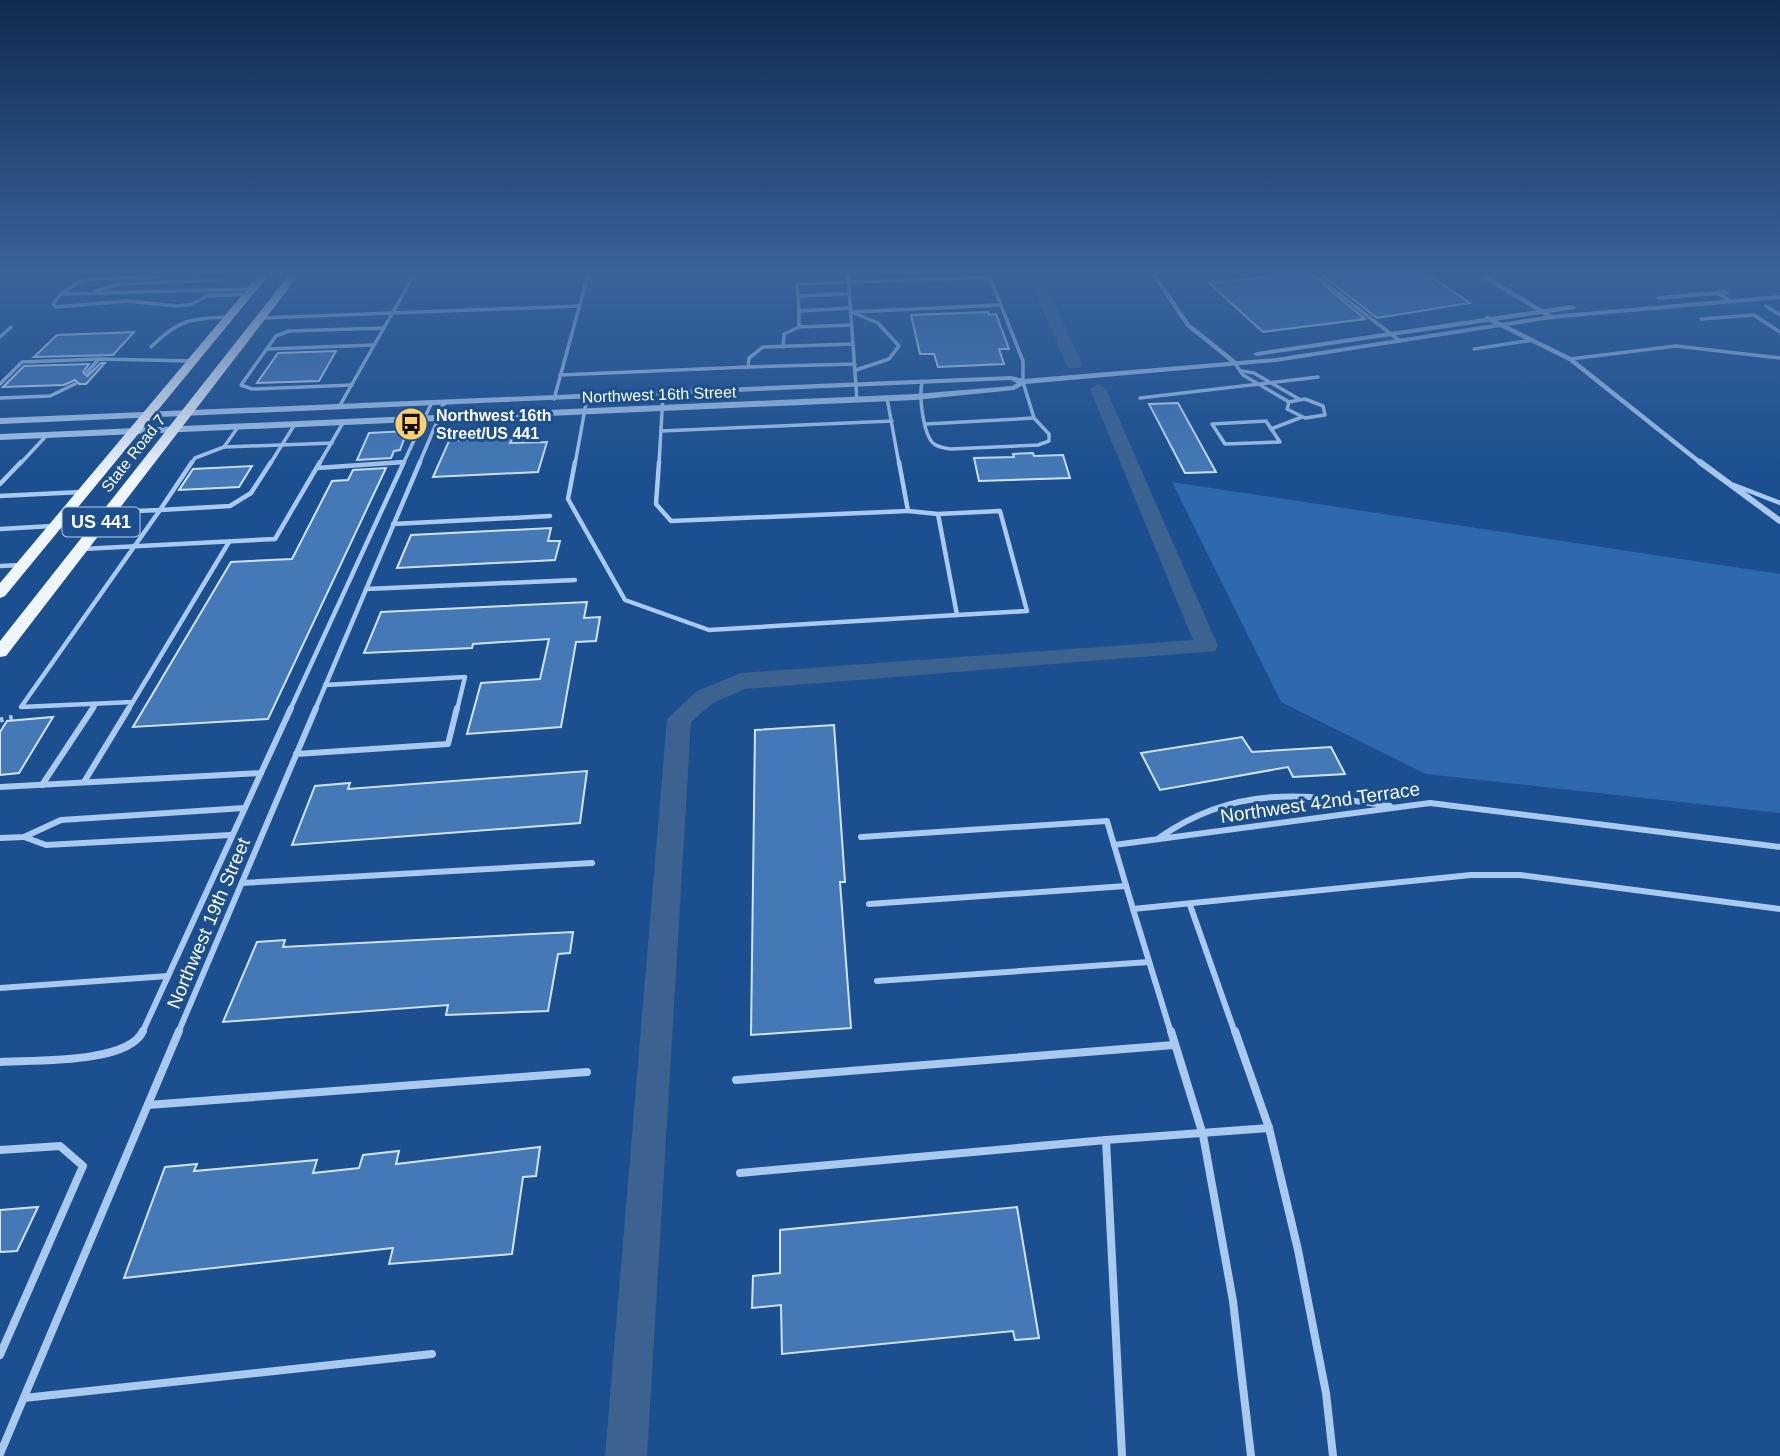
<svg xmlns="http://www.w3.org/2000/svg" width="1780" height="1456" viewBox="0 0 1780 1456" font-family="Arial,sans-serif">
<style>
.green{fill:#2e69ad}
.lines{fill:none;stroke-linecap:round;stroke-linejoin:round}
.canal{fill:#3c6290;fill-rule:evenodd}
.building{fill:#4478b7;stroke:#cfe3fa;stroke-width:2}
.path{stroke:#a9c9ee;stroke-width:5;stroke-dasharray:3.5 6;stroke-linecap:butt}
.service-far3{stroke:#a9c9ee;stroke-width:3.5}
.service-far2{stroke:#a9c9ee;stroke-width:4.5}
.service-far1{stroke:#a9c9ee;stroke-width:6}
.service{stroke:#a9c9ee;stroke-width:8}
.minor-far1{stroke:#a9c9ee;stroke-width:4.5}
.minor{stroke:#a9c9ee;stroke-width:6}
.tertiary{fill:#a9c9ee;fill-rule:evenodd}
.primary{fill:#f0f6ff;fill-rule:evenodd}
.labels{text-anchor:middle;stroke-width:6;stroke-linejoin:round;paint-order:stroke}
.far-street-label{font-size:16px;fill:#fff;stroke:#1b4f8f}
.far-poi-label{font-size:16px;font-weight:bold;fill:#fff;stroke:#1b4f8f;text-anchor:start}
.shield{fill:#1b4f8f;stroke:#bbcadd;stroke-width:2}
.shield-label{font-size:18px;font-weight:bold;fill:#fff}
.street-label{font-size:19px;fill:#fff;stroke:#1b4f8f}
</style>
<rect width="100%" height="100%" fill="#1b4f8f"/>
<!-- green -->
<polygon class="green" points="1172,482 1780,574 1780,813 1426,774 1281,702"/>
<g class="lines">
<!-- canal -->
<g class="canal">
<polygon points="1027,275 1041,275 1083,365 1081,368 1069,368 1067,365"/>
<polygon points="1098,384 1106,389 1218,646 1215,651 745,689 713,703 691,722 647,1456 605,1456 667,719 697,691 741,673 1193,640 1090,389"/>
</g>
</g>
<!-- building -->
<g class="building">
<polygon points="1287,275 1312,275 1365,319 1263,332 1209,283"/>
<polygon points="1322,275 1428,275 1470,303 1377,318"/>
<polygon points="988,312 989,315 996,314 1009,349 999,349 1004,364 938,367 934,354 920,354 911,315"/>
<polygon points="134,332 113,355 34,357 57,335"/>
<polygon points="336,351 319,381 257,383 278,353"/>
<polygon points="101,363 105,363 86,384 79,384 75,380 64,385 3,387 24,366 89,364 83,372 87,376"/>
<polygon points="1178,403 1216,472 1185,473 1149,404"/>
<polygon points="407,431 400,450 394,451 391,458 357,460 369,433"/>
<polygon points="513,437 510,443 547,442 538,472 433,477 449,441"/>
<polygon points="1033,453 1034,456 1063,455 1070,478 979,481 974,458 1014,457 1013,454"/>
<polygon points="252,466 239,487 179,490 193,469"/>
<polygon points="386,468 268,719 133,727 231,562 292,559 332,481 348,480 353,470"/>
<polygon points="551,528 548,541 560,541 555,560 397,568 411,535"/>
<polygon points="587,602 584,618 600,617 596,641 576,642 561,727 467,734 481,683 540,679 549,639 473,644 472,648 364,653 381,612"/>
<polygon points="53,717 19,773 0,775 0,732 7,721"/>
<polygon points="834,725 845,882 840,882 851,1028 751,1035 755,730"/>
<polygon points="1242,737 1252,752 1331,747 1345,774 1293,777 1288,767 1160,790 1141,753"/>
<polygon points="587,771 580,823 292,845 315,786 350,783 348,789"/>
<polygon points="573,932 570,953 558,954 548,1011 446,1015 448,1005 223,1022 257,942 285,940 283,947"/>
<polygon points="540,1147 536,1176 523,1177 512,1254 389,1264 393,1248 124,1278 165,1167 197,1164 194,1171 317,1160 313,1173 359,1168 363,1155 399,1151 396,1164"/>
<polygon points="38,1207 17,1251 0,1252 0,1210"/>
<polygon points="1017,1207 1039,1338 1015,1340 1013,1331 782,1354 781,1305 752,1308 753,1276 780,1273 780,1230"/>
</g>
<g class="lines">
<!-- path -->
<polyline class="path" points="0,720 13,717"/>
<!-- service-far3 -->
<g class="service-far3">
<polyline points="193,275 92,279 79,282 61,294 252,289"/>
<polyline points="848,275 857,400"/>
<polyline points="1316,276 1400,341"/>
<polyline points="96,291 120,284 222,280"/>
<polyline points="1717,293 1729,300"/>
<polyline points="61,294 53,304 56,307 127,301 178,306 192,304 207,296 247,294"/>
<polyline points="798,296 849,294"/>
<polyline points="1766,306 1780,315"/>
<polyline points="799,311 797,284 990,277"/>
<polyline points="851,312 999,305"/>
<polyline points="854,313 878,323 899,346 889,359 856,370"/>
<polyline points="261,318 579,306"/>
<polyline points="1701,319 1754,315 1780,332"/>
<polyline points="799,327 799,311 851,308"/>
<polyline points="0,337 11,327"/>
<polyline points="853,344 763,347 749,358 748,367 855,364"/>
<path d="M151,347C178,320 191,318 228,317"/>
<polyline points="783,347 784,334 799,327 852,325"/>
<polyline points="267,349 374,345"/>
<polyline points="1474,349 1533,340"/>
<polyline points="1570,359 1676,346 1780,358"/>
<polyline points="1234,362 1243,375 1289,402"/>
<polyline points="1242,371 1254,373 1299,399"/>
<polyline points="87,372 99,359"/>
<polyline points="560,375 748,367"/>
<path d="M922,383C919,396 923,435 934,444C938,447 944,448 950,449L1038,445L1049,441V434L1034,418L1023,382V361L989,275"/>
<polyline points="0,384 22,362 100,359 192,361"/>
<polyline points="352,385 252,389 241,385 276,336 289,331 384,328"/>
<polyline points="0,398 50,396 75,384"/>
<polyline points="887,398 899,464"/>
<polyline points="1140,398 1318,377"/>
<polyline points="554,399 588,275"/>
<polygon points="1305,399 1323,406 1325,415 1305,418 1287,409 1289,402"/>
<polyline points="339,407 414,275"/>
<polygon points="1266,421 1280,442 1225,444 1212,424"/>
<polyline points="926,424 1034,418"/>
<polyline points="1271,429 1302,417"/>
<polyline points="661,431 892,421"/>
<polyline points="224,447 332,443"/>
<polyline points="20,464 47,435"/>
<polyline points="191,464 195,458 224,447 238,427"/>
<polyline points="270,464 295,424"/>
<polyline points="319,464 344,421"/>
<polyline points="403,464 431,404"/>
<polyline points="419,464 439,417"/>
<polyline points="575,464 587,398"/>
<polyline points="659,464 663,394"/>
</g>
<!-- service-far2 -->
<g class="service-far2">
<polyline points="192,462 160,510 230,506 251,493 271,462"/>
<polyline points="575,462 568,499 625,600 709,630 957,615"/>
<polyline points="659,462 656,504 671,521 908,511 899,462"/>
<polyline points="317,468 404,462"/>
<polyline points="0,484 21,462"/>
<polyline points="1734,485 1780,503"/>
<polyline points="0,496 81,492"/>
<polyline points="908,511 938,514"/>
<polygon points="1000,511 1027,611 957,615 938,514"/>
<polyline points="112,512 160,510"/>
<polyline points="393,524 550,516"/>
<polyline points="0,529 52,526"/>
<polyline points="82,549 275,539 320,462"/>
<polyline points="0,566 21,565"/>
<polyline points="366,589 575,580"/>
<polyline points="325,685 465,677 457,710"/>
<polyline points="133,702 21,707 160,510"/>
<polyline points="92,710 96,704"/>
<polyline points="128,710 229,542"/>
<polyline points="290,710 403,464"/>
<polyline points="315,710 420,462"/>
</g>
<!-- service-far1 -->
<g class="service-far1">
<polyline points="296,754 448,744 457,708"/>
<polyline points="84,782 129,708"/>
<polyline points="42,785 93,708"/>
<polyline points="0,787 261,773 291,708"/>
<polyline points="24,837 46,845 231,835"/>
<polyline points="861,837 1107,821 1114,845"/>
<polyline points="0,838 24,837 61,820 244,808"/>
<path d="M1159,838C1234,785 1304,793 1390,806"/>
<polyline points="242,883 592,863"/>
<polyline points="869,904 1126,886"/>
<polyline points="1190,905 1235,1033"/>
<polyline points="1133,909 1114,845 1430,803 1780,847"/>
<polyline points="877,981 1149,962"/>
<polyline points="0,988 168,976"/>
<polyline points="142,1033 261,773"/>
<polyline points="178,1033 316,708"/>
<polyline points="1171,1033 1133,909 1471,875 1520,875 1780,909"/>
</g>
<!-- service -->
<g class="service">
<polyline points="1171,1031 1203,1135 1233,1301 1251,1456"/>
<polyline points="1235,1031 1269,1128 1298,1250 1326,1393 1333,1456"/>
<path d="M0,1062C33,1060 128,1064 143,1031"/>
<polyline points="736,1080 1174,1045"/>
<polyline points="148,1105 587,1072"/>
<polyline points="0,1150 60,1146 83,1166 0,1355"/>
<polyline points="740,1173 1106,1140"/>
<polyline points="24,1398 432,1354"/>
<polyline points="0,1454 179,1031"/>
<polyline points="1122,1456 1106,1140 1269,1128"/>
</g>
<!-- minor-far1 -->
<g class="minor-far1">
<polyline points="1154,275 1188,325 1234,362"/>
<polyline points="1482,275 1551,317"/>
<polyline points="1487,318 1570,359 1702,464"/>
<polyline points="439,417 444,403"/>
</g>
<!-- minor -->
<polyline class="minor" points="1700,462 1780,521"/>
<!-- tertiary -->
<g class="tertiary">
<polygon points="1725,290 1729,292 1728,294 1659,300 1655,298 1659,296"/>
<polygon points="1780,295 1780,299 1551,319 1276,362 1025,384 1014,390 915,400 0,440 0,434 915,394 1012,386 1017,383 1010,380 0,424 0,418 1011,376 1024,379 1276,358 1551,315"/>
<polygon points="1572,305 1576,307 1575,309 1257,356 1253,354 1257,352"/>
</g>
<!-- primary -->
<g class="primary">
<polygon points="259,275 269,275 5,596 0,598 0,583"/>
<polygon points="289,275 299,275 6,656 0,657 0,641"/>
</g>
</g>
<!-- sky -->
<linearGradient id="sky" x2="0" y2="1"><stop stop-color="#0f2b4f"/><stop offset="0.57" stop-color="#39639b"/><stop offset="1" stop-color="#39639b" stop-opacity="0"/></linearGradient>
<rect width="1780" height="479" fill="url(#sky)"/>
<!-- icons -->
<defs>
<symbol id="bus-disc" viewBox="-11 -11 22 22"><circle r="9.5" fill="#ffd166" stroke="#1b4f8f"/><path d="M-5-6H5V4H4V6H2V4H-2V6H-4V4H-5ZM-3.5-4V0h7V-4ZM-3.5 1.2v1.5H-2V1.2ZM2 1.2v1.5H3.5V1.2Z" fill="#111"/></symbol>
</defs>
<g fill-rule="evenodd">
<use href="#bus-disc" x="392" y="405" width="38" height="38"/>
</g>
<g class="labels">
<!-- far-street labels -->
<g class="far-street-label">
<text transform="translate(659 394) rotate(-2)" y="6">Northwest 16th Street</text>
<text transform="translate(133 453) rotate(-52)" y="6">State Road 7</text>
</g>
<!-- far-poi labels -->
<g class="far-poi-label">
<text x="436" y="421">Northwest 16th<tspan x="436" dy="18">Street/US 441</tspan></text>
</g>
<!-- shield labels -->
<rect class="shield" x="62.5" y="507.5" width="77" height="29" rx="5"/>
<g class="shield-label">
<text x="101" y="528">US 441</text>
</g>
<!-- street labels -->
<g class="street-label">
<text transform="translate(1320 802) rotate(-8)" y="7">Northwest 42nd Terrace</text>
<text transform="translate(208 923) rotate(-67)" y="7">Northwest 19th Street</text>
</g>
</g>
</svg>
